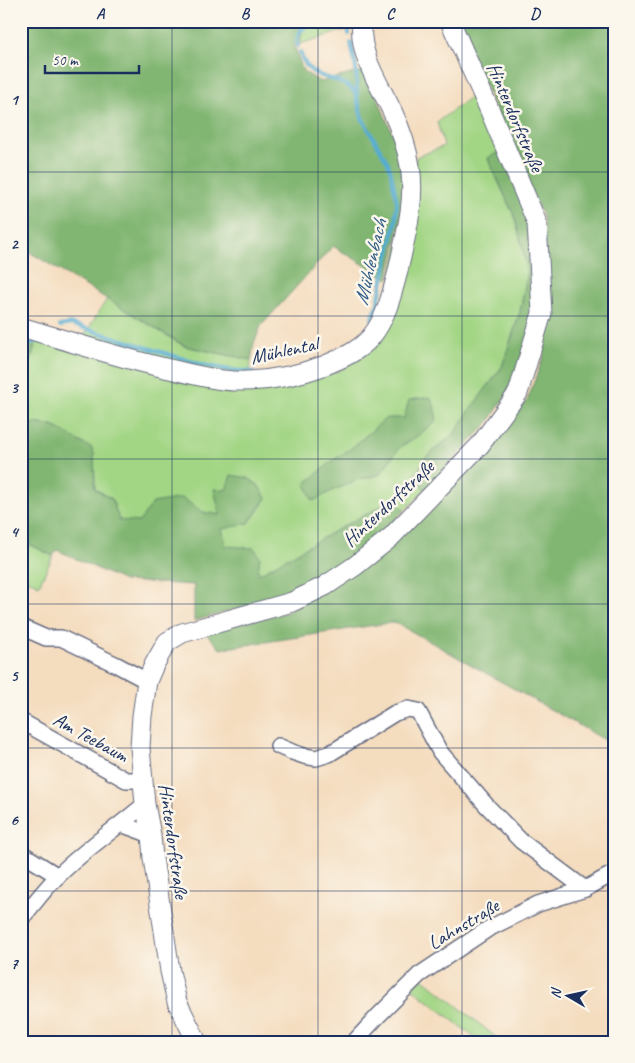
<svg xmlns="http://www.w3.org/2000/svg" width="635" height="1063" viewBox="0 0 635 1063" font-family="Caveat,sans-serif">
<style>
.green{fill:#a2d584;stroke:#5e8271}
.forest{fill:#81b672;stroke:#4e7268}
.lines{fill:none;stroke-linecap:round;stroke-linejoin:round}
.stream{stroke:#54acd1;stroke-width:4}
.minor-casing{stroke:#676c80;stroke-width:18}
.tertiary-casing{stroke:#676c80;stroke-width:21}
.minor{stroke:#fff;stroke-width:15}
.tertiary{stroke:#fff;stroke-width:19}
.grid{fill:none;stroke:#1b2f5e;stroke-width:1;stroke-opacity:0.55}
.labels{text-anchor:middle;stroke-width:5;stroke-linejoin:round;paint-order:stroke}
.street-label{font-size:20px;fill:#1b2f5e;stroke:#fbf7ec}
.water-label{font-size:21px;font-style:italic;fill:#2f5b86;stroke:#fbf7ec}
.neatline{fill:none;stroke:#1b2f5e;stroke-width:2}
.grid-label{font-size:16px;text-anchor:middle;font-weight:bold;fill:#1b2f5e}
</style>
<rect width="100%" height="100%" fill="#fbf7ec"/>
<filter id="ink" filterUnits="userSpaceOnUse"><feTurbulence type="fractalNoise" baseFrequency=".02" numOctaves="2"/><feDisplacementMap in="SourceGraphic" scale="10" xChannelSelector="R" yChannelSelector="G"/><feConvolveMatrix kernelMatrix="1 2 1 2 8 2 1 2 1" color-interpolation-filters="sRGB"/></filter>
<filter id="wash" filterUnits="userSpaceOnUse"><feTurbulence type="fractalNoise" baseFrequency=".0096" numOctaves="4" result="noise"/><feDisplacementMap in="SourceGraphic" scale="20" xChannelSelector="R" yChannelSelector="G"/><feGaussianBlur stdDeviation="1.12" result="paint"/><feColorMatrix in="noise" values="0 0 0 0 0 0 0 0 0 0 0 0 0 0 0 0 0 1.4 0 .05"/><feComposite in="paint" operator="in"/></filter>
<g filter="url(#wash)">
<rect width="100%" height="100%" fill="#f4dcbe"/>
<!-- green -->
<g class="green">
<polygon points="306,21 354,21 352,28 300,44 302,32"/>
<path d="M476,93L500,151L488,159L515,218L528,271L520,312L502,367L470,410L455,433L426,457L415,475L425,490L405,510L392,501L344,526L259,574L258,571L260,557L226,546L222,529L249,523L266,499C260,487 259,485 248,478L220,515L153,503L140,523L119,520L112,499L95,489L94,454L87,446L72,437L68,435L53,426L32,423L21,433V385L25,386L37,336L222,387L253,391L274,384L324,376L340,370L361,358L370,351L378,341L416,157L444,146L437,122Z"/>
<polygon points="107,299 184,346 251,360 250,375 206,372 82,339"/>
<polygon points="21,540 53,556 39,585 21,577"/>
<polygon points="419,975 502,1042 480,1042 408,985"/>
</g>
<!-- forest -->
<g class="forest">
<polygon points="21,21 306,21 302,32 300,44 294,45 303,71 320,82 366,70 403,159 403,209 388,279 333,246 261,326 254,343 251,360 185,346 21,247"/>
<polygon points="457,21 614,21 614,723 605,740 395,622 220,649 205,632 287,612 464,475 527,401 543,358 551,315 543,218"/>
<polygon points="500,151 530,223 536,312 522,357 509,391 488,423 425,490 415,475 426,457 455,433 470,410 502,367 520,312 528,271 515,218 488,158"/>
<polygon points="21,331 37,336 25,387 21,385"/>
<polygon points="430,397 434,405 437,420 419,435 400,447 379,475 357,480 334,490 313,501 305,484 331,462 354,446 386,418 404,418 409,400"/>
<path d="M32,423C38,424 46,424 52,426C64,429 80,445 91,447L94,454L95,489L112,499L119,520L139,522L153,503L182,498L203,512L220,515L214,489L226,490L231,475L248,478L258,485L266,498L249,523L222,529L226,546L254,548L260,557L258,571L259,574L344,526L392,500L405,510C373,542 333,578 291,594C280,598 268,600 257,603C236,609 215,615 194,621V585L124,581L57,550L53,556L21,540V433Z"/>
</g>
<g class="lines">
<!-- stream -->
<g class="stream">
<polyline points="347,21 349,34"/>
<polyline points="351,43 356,69 357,98 362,118 388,163 391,173 397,202 395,224 377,307 372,319"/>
<path d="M298,46C295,33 301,31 310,22V21"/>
<path d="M300,52C309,79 324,74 344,84C350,86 353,90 356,95"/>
<polyline points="60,326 71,324 203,365 229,370 253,372"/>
<polyline points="21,344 27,345 40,340"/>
</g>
</g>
</g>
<g filter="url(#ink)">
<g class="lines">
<defs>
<g id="minor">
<polyline points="21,627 46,638 61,638 117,665 147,681"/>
<polyline points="21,721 126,780 142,780"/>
<polyline points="278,746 292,752 304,756 316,758 329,754 395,713 408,709 418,711 440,752 487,806 521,841 585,889"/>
<polyline points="121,824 151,835"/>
<polyline points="21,853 58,876"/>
<path d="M21,919C34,904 45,888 59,875C85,849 117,828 145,804"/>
<polyline points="354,1042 378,1016 419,975 488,929 538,904 585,889 614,873"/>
</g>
<g id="tertiary">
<path d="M21,327C72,342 122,359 174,370C194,375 214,380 234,381C263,382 295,376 323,366C340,359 358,352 371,337C386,319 392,294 398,271C405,237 416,202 410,166C407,148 401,130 393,113C379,83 358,55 362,21"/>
<polyline points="197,1042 177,1002 170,971 153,858 151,835 145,804 140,747 142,716 147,681 154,665 167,642 182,633 292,602 325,586 355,566 390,538 480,445 518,393 542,313 537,223 490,111 450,21"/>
</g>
</defs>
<!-- minor casing -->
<use href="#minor" class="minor-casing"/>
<!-- tertiary casing -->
<use href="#tertiary" class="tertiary-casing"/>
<!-- minor -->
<use href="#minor" class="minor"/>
<!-- tertiary -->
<use href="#tertiary" class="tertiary"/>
</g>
</g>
<!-- grid -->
<path class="grid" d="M172,21V1042M318,21V1042M462,21V1042M21,172H614M21,316H614M21,459H614M21,604H614M21,748H614M21,891H614"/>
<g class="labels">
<!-- street labels -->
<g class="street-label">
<text transform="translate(516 117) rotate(67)" y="7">Hinterdorfstraße</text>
<text transform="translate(284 350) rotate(-12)" y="7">Mühlental</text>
<text transform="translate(388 503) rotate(-43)" y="7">Hinterdorfstraße</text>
<text transform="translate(91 737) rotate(29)" y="7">Am Teebaum</text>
<text transform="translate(174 841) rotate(82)" y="7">Hinterdorfstraße</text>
<text transform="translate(463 924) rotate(-31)" y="7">Lahnstraße</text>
</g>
<!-- water labels -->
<g class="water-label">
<text transform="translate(370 262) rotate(-77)" y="7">Mühlenbach</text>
</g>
</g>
<!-- margin -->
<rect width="635" height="1063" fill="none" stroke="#fbf7ec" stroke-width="55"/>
<!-- north arrow -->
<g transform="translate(568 996) rotate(279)" stroke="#fbf7ec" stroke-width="4" paint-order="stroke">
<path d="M0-4L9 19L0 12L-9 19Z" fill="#1b2f5e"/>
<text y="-8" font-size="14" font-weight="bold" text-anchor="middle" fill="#1b2f5e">N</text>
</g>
<!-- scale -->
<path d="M45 65v8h94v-8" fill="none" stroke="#1b2f5e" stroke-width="2.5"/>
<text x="52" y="65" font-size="15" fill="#1b2f5e" stroke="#fbf7ec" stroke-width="4" paint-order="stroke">50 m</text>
<rect x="28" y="28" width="580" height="1008" class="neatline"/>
<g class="grid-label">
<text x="100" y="19">A</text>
<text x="245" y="19">B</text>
<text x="390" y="19">C</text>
<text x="535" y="19">D</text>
<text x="14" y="105">1</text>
<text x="14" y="249">2</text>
<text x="14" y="393">3</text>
<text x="14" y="537">4</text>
<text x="14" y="681">5</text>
<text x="14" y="825">6</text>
<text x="14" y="969">7</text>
</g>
</svg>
